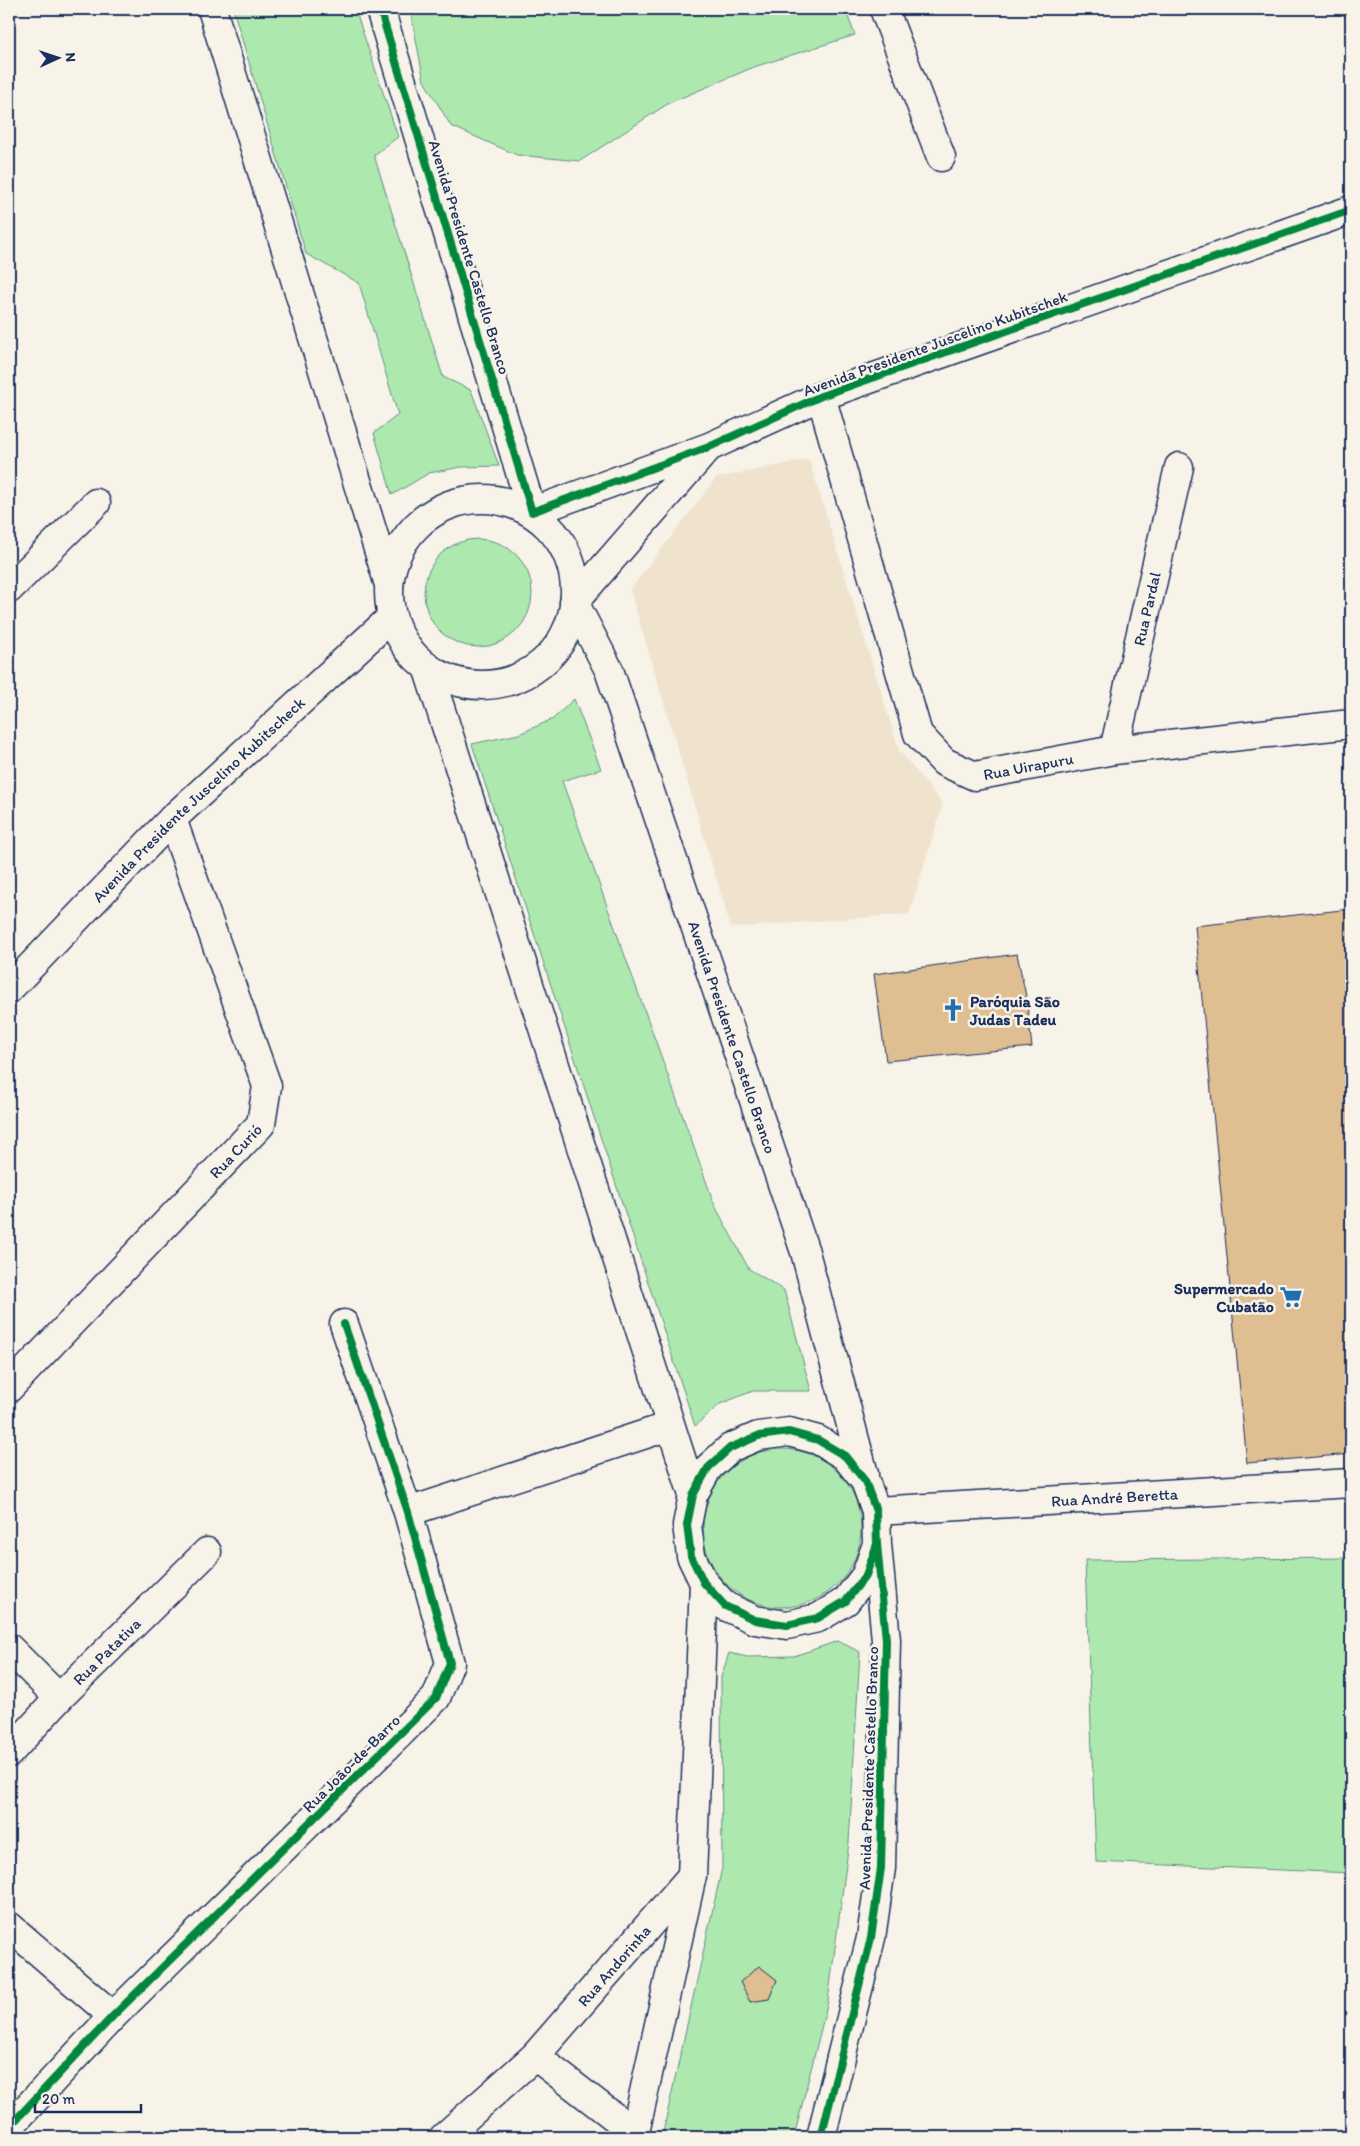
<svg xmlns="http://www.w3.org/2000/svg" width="1360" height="2146" viewBox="0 0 1360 2146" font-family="Itim,sans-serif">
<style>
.built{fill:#f0e3ce}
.green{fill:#ade9af;stroke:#648c86}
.building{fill:#dfbf92;stroke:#1b2f5e}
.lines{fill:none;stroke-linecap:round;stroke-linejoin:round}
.minor-casing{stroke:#1b2f5e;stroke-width:31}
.minor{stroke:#f7f3e8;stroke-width:28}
.cycleway-casing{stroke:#f7f3e8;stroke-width:11}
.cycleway{stroke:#00873e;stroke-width:8}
.labels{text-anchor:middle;stroke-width:5;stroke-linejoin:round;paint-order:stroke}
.street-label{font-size:16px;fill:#1b2f5e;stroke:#f7f3e8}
.poi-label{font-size:16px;font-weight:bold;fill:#1b2f5e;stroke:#f7f3e8;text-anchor:start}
</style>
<rect width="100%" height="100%" fill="#f7f3e8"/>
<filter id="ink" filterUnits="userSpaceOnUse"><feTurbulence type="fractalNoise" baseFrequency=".02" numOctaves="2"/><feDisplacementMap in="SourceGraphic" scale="10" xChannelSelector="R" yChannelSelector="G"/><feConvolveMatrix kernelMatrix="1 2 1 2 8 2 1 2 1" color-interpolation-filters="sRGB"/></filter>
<g filter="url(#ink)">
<!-- built -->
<polygon class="built" points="809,459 899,750 943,804 909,914 731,928 630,590 716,478"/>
<!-- green -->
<g class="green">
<polygon points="233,9 355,9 398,137 374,155 443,377 471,390 499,466 461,467 429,473 392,495 374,433 398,415 359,283 306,254"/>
<polygon points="410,9 845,9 855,35 754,67 669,103 580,161 517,155 451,126 424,81"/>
<circle cx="478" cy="593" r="54"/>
<polygon points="574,699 601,769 562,781 715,1206 749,1269 784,1290 811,1391 753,1391 720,1404 695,1426 472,744 519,734 553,719"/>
<circle cx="782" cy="1528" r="79"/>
<polygon points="1351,1558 1351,1873 1096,1862 1085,1560"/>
<polygon points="838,1641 860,1652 849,1842 828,2001 794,2137 662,2137 722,1868 721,1677 729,1653 747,1657 794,1656"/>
</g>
<!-- building -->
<g class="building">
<polygon points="1351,909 1351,1454 1247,1463 1195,926"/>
<polygon points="1017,954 1026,996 1032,1047 886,1061 874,974"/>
<polygon points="759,1966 777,1980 769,1999 750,2002 740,1982"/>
</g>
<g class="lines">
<defs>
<g id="minor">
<polyline points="212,9 389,585"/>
<polyline points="380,9 532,512 709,447 821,396 1351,210"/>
<polyline points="884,9 941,157"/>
<path id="s1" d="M821,396L918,734L944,762L975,776L1114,750L1351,724"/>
<path id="s2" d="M706,450L574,602L609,670L805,1252L864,1474"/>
<circle cx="482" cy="592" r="93"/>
<polyline points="9,589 96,503"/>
<polyline points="427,667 693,1495"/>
<path id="s3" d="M1114,750L1179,467"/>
<path id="s4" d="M9,989L172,819L392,617"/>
<path id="s5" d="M9,1388L261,1124L267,1086L172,819"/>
<path id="s6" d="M876,1511L1351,1483"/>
<polyline points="408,1512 670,1426"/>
<polyline points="9,1648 59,1698"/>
<path id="s7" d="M9,1753L59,1698L207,1552"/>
<polyline points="9,1926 113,2016"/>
<path id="s8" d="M535,2056L690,1878"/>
<polyline points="9,2127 113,2016 436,1698 450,1663 408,1512 344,1324"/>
<polyline points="444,2137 535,2056 635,2133"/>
<polyline points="634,2137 692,1876 704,1583"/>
<polyline points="821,2137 871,1938 881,1868 886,1640 877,1544 876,1511 865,1481 845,1456 818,1440 789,1432 758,1436 730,1448 708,1468 693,1495 687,1525 691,1556 704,1583 725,1606 755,1620 787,1625 818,1618 846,1601 866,1575 877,1544"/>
</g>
</defs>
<!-- minor casing -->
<use href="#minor" class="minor-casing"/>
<!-- minor -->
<use href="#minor" class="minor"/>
<defs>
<g id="cycleway">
<polyline points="380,9 532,512 709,447 821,396 1351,210"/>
<polyline points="9,2127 113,2016 436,1698 450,1663 408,1512 344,1324"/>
<polyline points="821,2137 871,1938 881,1868 886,1640 877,1544 876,1511 865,1481 845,1456 818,1440 789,1432 758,1436 730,1448 708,1468 693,1495 687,1525 691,1556 704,1583 725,1606 755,1620 787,1625 818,1618 846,1601 866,1575 877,1544"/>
</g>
</defs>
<!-- cycleway casing -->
<use href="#cycleway" class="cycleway-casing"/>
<!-- cycleway -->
<use href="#cycleway" class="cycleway"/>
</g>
</g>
<!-- icons -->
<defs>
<symbol id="church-bare" viewBox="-9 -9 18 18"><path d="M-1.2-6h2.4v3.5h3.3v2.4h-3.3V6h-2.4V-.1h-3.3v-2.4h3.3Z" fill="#1f6fb2" stroke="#f7f3e8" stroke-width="2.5" paint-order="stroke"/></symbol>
<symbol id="supermarket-bare" viewBox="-9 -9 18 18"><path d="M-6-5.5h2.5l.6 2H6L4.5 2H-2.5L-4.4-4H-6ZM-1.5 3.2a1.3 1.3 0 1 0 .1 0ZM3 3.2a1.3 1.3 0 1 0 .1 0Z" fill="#1f6fb2" stroke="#f7f3e8" stroke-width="2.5" paint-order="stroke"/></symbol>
</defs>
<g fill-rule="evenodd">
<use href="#church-bare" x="937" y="994" width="32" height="32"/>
<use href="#supermarket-bare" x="1275" y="1281" width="32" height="32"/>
</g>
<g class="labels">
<!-- street labels -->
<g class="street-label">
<text transform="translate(470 257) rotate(73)" y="6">Avenida Presidente Castello Branco</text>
<text transform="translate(935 343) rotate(-20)" y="6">Avenida Presidente Juscelino Kubitschek</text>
<text dy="6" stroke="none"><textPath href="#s3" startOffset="145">Rua Pardal</textPath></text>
<text dy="6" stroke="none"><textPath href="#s1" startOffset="478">Rua Uirapuru</textPath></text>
<text dy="6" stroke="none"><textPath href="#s4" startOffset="268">Avenida Presidente Juscelino Kubitscheck</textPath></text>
<text dy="6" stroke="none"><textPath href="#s2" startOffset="665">Avenida Presidente Castello Branco</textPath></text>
<text dy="6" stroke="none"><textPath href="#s5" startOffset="328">Rua Curió</textPath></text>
<text dy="6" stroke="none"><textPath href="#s6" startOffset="239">Rua André Beretta</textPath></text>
<text dy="6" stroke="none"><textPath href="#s7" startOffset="141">Rua Patativa</textPath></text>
<text transform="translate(351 1763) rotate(-45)" y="6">Rua João-de-Barro</text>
<text transform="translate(868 1768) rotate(-88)" y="6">Avenida Presidente Castello Branco</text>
<text dy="6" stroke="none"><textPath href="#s8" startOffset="120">Rua Andorinha</textPath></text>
</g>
<!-- poi labels -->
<g class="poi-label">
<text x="970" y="1007">Paróquia São<tspan x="970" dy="18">Judas Tadeu</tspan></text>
<text x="1274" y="1294" text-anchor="end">Supermercado<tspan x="1274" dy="18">Cubatão</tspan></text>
</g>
</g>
<!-- margin -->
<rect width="1360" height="2146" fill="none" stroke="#f7f3e8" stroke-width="30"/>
<rect x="15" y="15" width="1330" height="2116" fill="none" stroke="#1b2f5e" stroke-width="2" filter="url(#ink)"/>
<!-- north arrow -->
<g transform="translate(58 58) rotate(87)" stroke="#f7f3e8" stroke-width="4" paint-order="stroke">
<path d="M0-4L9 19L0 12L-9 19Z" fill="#1b2f5e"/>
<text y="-8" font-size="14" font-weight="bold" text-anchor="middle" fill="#1b2f5e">N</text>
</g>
<!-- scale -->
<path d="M35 2104v8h106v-8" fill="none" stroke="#1b2f5e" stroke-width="2.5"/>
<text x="42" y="2104" font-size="15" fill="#1b2f5e" stroke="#f7f3e8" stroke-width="4" paint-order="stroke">20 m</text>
</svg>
